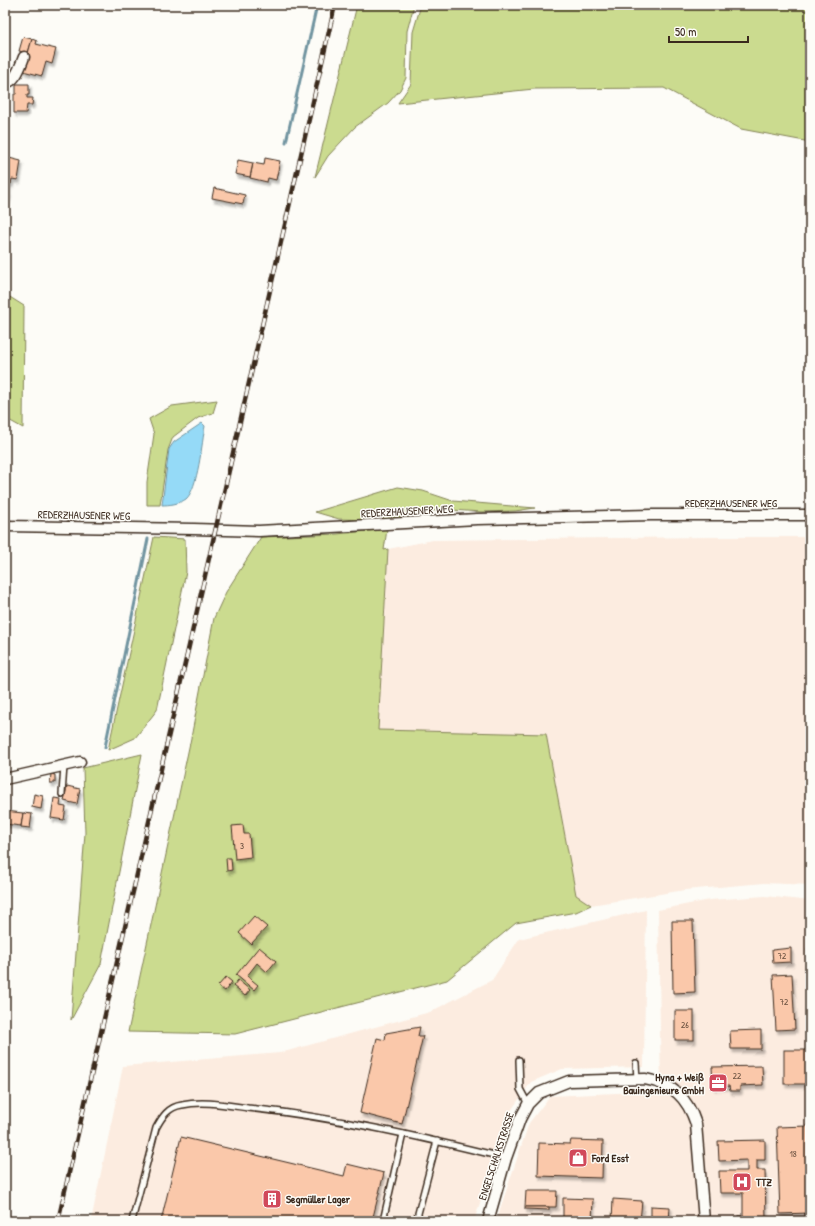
<svg xmlns="http://www.w3.org/2000/svg" width="815" height="1226" viewBox="0 0 815 1226" font-family="'Patrick Hand',sans-serif">
<style>
.built{fill:#fcece0}
.green{fill:#cbdb8f;stroke:#838256}
.water{fill:#95daf7;stroke:#7194a0}
.lines{fill:none;stroke-linecap:round;stroke-linejoin:round}
.stream{stroke:#7194a0;stroke-width:3}
.building{fill:#fac8aa;stroke:#3b2a1e;filter:url(#shadow)}
.service-casing{stroke:#3b2a1e;stroke-width:8}
.minor-casing{stroke:#3b2a1e;stroke-width:13}
.service{stroke:#fdfcf7;stroke-width:5}
.minor{stroke:#fdfcf7;stroke-width:10}
.rail-casing{stroke:#3b2a1e;stroke-width:4.5}
.rail{stroke:#fdfcf7;stroke-width:3;stroke-dasharray:9;stroke-linecap:butt}
.labels{text-anchor:middle;stroke-width:3;stroke-linejoin:round;paint-order:stroke}
.number-label{font-size:9px;fill:#6b5241}
.street-label{font-size:11px;fill:#3b2a1e;stroke:#fdfcf7}
.poi-label{font-size:11px;font-weight:bold;fill:#3b2a1e;stroke:#fdfcf7;text-anchor:start}
</style>
<defs>
<filter id="shadow"><feDropShadow dx="2" dy="3.5" stdDeviation="1" flood-color="#0004"/></filter>
</defs>
<rect width="100%" height="100%" fill="#fdfcf7"/>
<filter id="ink" filterUnits="userSpaceOnUse"><feTurbulence type="fractalNoise" baseFrequency=".025" numOctaves="2"/><feDisplacementMap in="SourceGraphic" scale="8" xChannelSelector="R" yChannelSelector="G"/><feConvolveMatrix kernelMatrix="1 2 1 2 8 2 1 2 1" color-interpolation-filters="sRGB"/></filter>
<g filter="url(#ink)">
<!-- built -->
<g class="built">
<polygon points="710,537 810,537 810,885 764,883 685,890 591,905 576,895 546,734 378,730 388,549 433,540"/>
<polygon points="765,896 810,901 810,1221 496,1221 529,1123 550,1096 661,1091 658,910 710,900"/>
<polygon points="646,910 644,1067 562,1069 531,1082 510,1112 474,1221 91,1221 123,1066 280,1053 430,1012 492,980 519,939"/>
</g>
<!-- green -->
<g class="green">
<polygon points="357,5 414,5 407,31 406,78 400,90 388,103 355,127 328,156 315,177"/>
<polygon points="421,5 810,5 810,142 741,129 664,88 534,89 398,103 411,84 413,32"/>
<polygon points="5,294 24,306 23,428 5,418"/>
<polygon points="217,400 213,413 198,418 173,437 168,450 160,505 147,505 147,482 154,434 149,419 172,406"/>
<polygon points="398,487 423,491 453,501 535,508 515,511 482,512 451,510 429,511 407,517 370,520 339,519 315,512"/>
<polygon points="387,529 384,550 388,549 378,730 546,734 576,895 591,905 576,912 516,923 447,980 235,1034 128,1032 191,738 214,618 226,592 261,537 337,534"/>
<polygon points="154,537 185,539 186,572 157,710 135,738 108,750"/>
<polygon points="142,754 101,964 71,1020 85,833 83,768"/>
</g>
<!-- water -->
<path class="water" d="M202,423L205,426C202,442 198,489 186,499C179,504 169,505 162,505L169,449L174,442Z"/>
<g class="lines">
<!-- stream -->
<g class="stream">
<polyline points="286,142 317,5"/>
<polyline points="105,747 148,539"/>
</g>
</g>
<!-- building -->
<g class="building">
<polygon points="23,37 32,39 28,53 19,51"/>
<polygon points="32,39 37,41 36,44 56,49 52,64 46,62 42,76 23,71"/>
<polygon points="16,84 29,84 29,95 27,95 27,98 33,98 32,105 27,105 26,113 14,113 14,94 16,94"/>
<polygon points="5,157 21,161 18,180 12,179 11,184 5,183"/>
<polygon points="265,158 280,161 276,180 268,178 267,182 250,178 253,163 264,165"/>
<polygon points="238,160 253,163 250,177 235,174"/>
<polygon points="5,183 9,183 8,193 5,192"/>
<polygon points="214,188 245,195 243,204 212,198"/>
<polygon points="5,192 9,193 7,202 5,202"/>
<polygon points="51,774 55,775 55,783 50,783"/>
<polygon points="67,786 80,789 77,804 64,801"/>
<polygon points="34,794 43,796 41,809 32,807"/>
<polygon points="54,798 61,799 60,806 66,807 64,820 51,818"/>
<polygon points="5,811 23,813 21,826 5,824"/>
<polygon points="23,813 32,814 30,828 21,827"/>
<polygon points="243,825 244,834 249,834 251,857 235,859 232,826"/>
<polygon points="226,858 231,858 232,870 227,871"/>
<polygon points="254,916 267,927 251,944 239,933"/>
<polygon points="672,921 693,921 695,992 673,993"/>
<polygon points="259,947 276,961 267,972 257,963 247,976 258,985 254,990 236,975"/>
<polygon points="791,948 791,962 773,963 772,950"/>
<polygon points="807,948 810,948 810,1027"/>
<polygon points="792,974 795,1029 776,1030 773,975"/>
<polygon points="226,977 232,982 225,991 218,986"/>
<polygon points="238,980 250,990 245,996 233,986"/>
<rect x="675" y="1011" width="19" height="29"/>
<polygon points="420,1027 418,1036 423,1036 402,1124 360,1113 377,1038 385,1040 386,1033"/>
<polygon points="761,1030 761,1049 731,1049 730,1031"/>
<rect x="784" y="1050" width="26" height="34"/>
<polygon points="762,1066 763,1085 740,1086 740,1091 730,1091 729,1086 713,1087 712,1067"/>
<polygon points="808,1126 810,1213 780,1214 777,1127"/>
<polygon points="181,1137 344,1176 347,1164 384,1173 372,1221 161,1221"/>
<polygon points="571,1140 603,1141 602,1178 538,1176 539,1143 570,1144"/>
<polygon points="765,1140 765,1160 757,1160 757,1170 765,1170 766,1221 743,1221 743,1193 720,1193 719,1171 747,1171 747,1160 719,1161 718,1141"/>
<polygon points="526,1191 557,1191 556,1207 525,1207"/>
<polygon points="563,1198 593,1199 592,1221 563,1221"/>
<polygon points="613,1199 642,1201 640,1221 612,1221"/>
<polygon points="651,1206 670,1207 669,1221 651,1221"/>
<polygon points="525,1207 549,1207 549,1210 525,1209"/>
<rect x="739" y="1216" width="4" height="5"/>
</g>
<g class="lines">
<defs>
<g id="service">
<polyline points="62,794 64,766"/>
<polyline points="519,1060 520,1089 528,1104"/>
<polyline points="636,1063 637,1079"/>
<path d="M132,1221L156,1128C162,1117 168,1107 182,1105C203,1100 227,1105 248,1108C335,1117 421,1137 506,1158"/>
<polyline points="383,1221 403,1134"/>
<polyline points="416,1221 437,1141"/>
</g>
<g id="minor">
<path d="M5,83C16,81 20,67 24,57"/>
<polyline points="5,526 194,529 259,531 477,519 651,515 810,515"/>
<polyline points="5,779 80,762"/>
<path d="M488,1221L506,1158L520,1119L528,1104L539,1093L569,1081L645,1079C673,1084 687,1097 696,1124L704,1221"/>
</g>
</defs>
<!-- service casing -->
<use href="#service" class="service-casing"/>
<!-- minor casing -->
<use href="#minor" class="minor-casing"/>
<!-- service -->
<use href="#service" class="service"/>
<!-- minor -->
<use href="#minor" class="minor"/>
<defs>
<polyline id="rail" points="58,1221 335,5"/>
</defs>
<!-- rail casing -->
<use href="#rail" class="rail-casing"/>
<!-- rail -->
<use href="#rail" class="rail"/>
</g>
</g>
<!-- icons -->
<defs>
<symbol id="office-square" viewBox="-11 -11 22 22"><rect x="-9" y="-9" width="18" height="18" rx="4" fill="#d1495b" stroke="#fdfcf7"/><path d="M-6-3h4V-5.5h4V-3h4V5H-6ZM-1-4.5V-3h2v-1.5ZM-6 0V1H6V0Z" fill="#fff"/></symbol>
<symbol id="shop-square" viewBox="-11 -11 22 22"><rect x="-9" y="-9" width="18" height="18" rx="4" fill="#d1495b" stroke="#fdfcf7"/><path d="M-5-2.5h2.3a2.7 3.5 0 0 1 5.4 0H5L5.5 6h-11ZM-1.5-2.5h3a1.5 2.3 0 0 0-3 0Z" fill="#fff"/></symbol>
<symbol id="hospital-square" viewBox="-11 -11 22 22"><rect x="-9" y="-9" width="18" height="18" rx="4" fill="#d1495b" stroke="#fdfcf7"/><path d="M-5-5h3v3.5h4V-5h3V5h-3V1.5h-4V5h-3Z" fill="#fff"/></symbol>
<symbol id="building-square" viewBox="-11 -11 22 22"><rect x="-9" y="-9" width="18" height="18" rx="4" fill="#d1495b" stroke="#fdfcf7"/><path d="M-4-6H4V6H1V3H-1V6H-4ZM-2.5-4.3h1.7v1.8h-1.7ZM.8-4.3h1.7v1.8H.8ZM-2.5-1h1.7V.8h-1.7ZM.8-1h1.7V.8H.8Z" fill="#fff"/></symbol>
</defs>
<g fill-rule="evenodd">
<use href="#office-square" x="707" y="1072" width="22" height="22"/>
<use href="#shop-square" x="567" y="1147" width="22" height="22"/>
<use href="#hospital-square" x="731" y="1171" width="22" height="22"/>
<use href="#building-square" x="261" y="1188" width="22" height="22"/>
</g>
<g class="labels">
<!-- number labels -->
<g class="number-label">
<text x="242" y="849">3</text>
<text x="782" y="959">72</text>
<text x="784" y="1005">72</text>
<text x="685" y="1028">26</text>
<text x="737" y="1079">22</text>
<text x="793" y="1157">18</text>
</g>
<!-- street labels -->
<g class="street-label">
<text x="731" y="507">REDERZHAUSENER WEG</text>
<text transform="translate(407 511) rotate(-3)" y="4">REDERZHAUSENER WEG</text>
<text transform="translate(84 515) rotate(1)" y="4">REDERZHAUSENER WEG</text>
<text transform="translate(496 1156) rotate(-72)" y="4">ENGELSCHALKSTRASSE</text>
</g>
<!-- poi labels -->
<g class="poi-label">
<text x="704" y="1081" text-anchor="end">Hyna + Weiß<tspan x="704" dy="13">Bauingenieure GmbH</tspan></text>
<text x="592" y="1162">Ford Esst</text>
<text x="756" y="1186">TTZ</text>
<text x="286" y="1203">Segmüller Lager</text>
</g>
</g>
<!-- margin -->
<rect width="815" height="1226" fill="none" stroke="#fdfcf7" stroke-width="20"/>
<rect x="10" y="10" width="795" height="1206" fill="none" stroke="#3b2a1e" stroke-width="1.5" filter="url(#ink)"/>
<!-- scale -->
<path d="M669 36v6h79v-6" fill="none" stroke="#3b2a1e" stroke-width="2"/>
<text x="675" y="36" font-size="12" fill="#3b2a1e" stroke="#fdfcf7" stroke-width="3" paint-order="stroke">50 m</text>
</svg>
